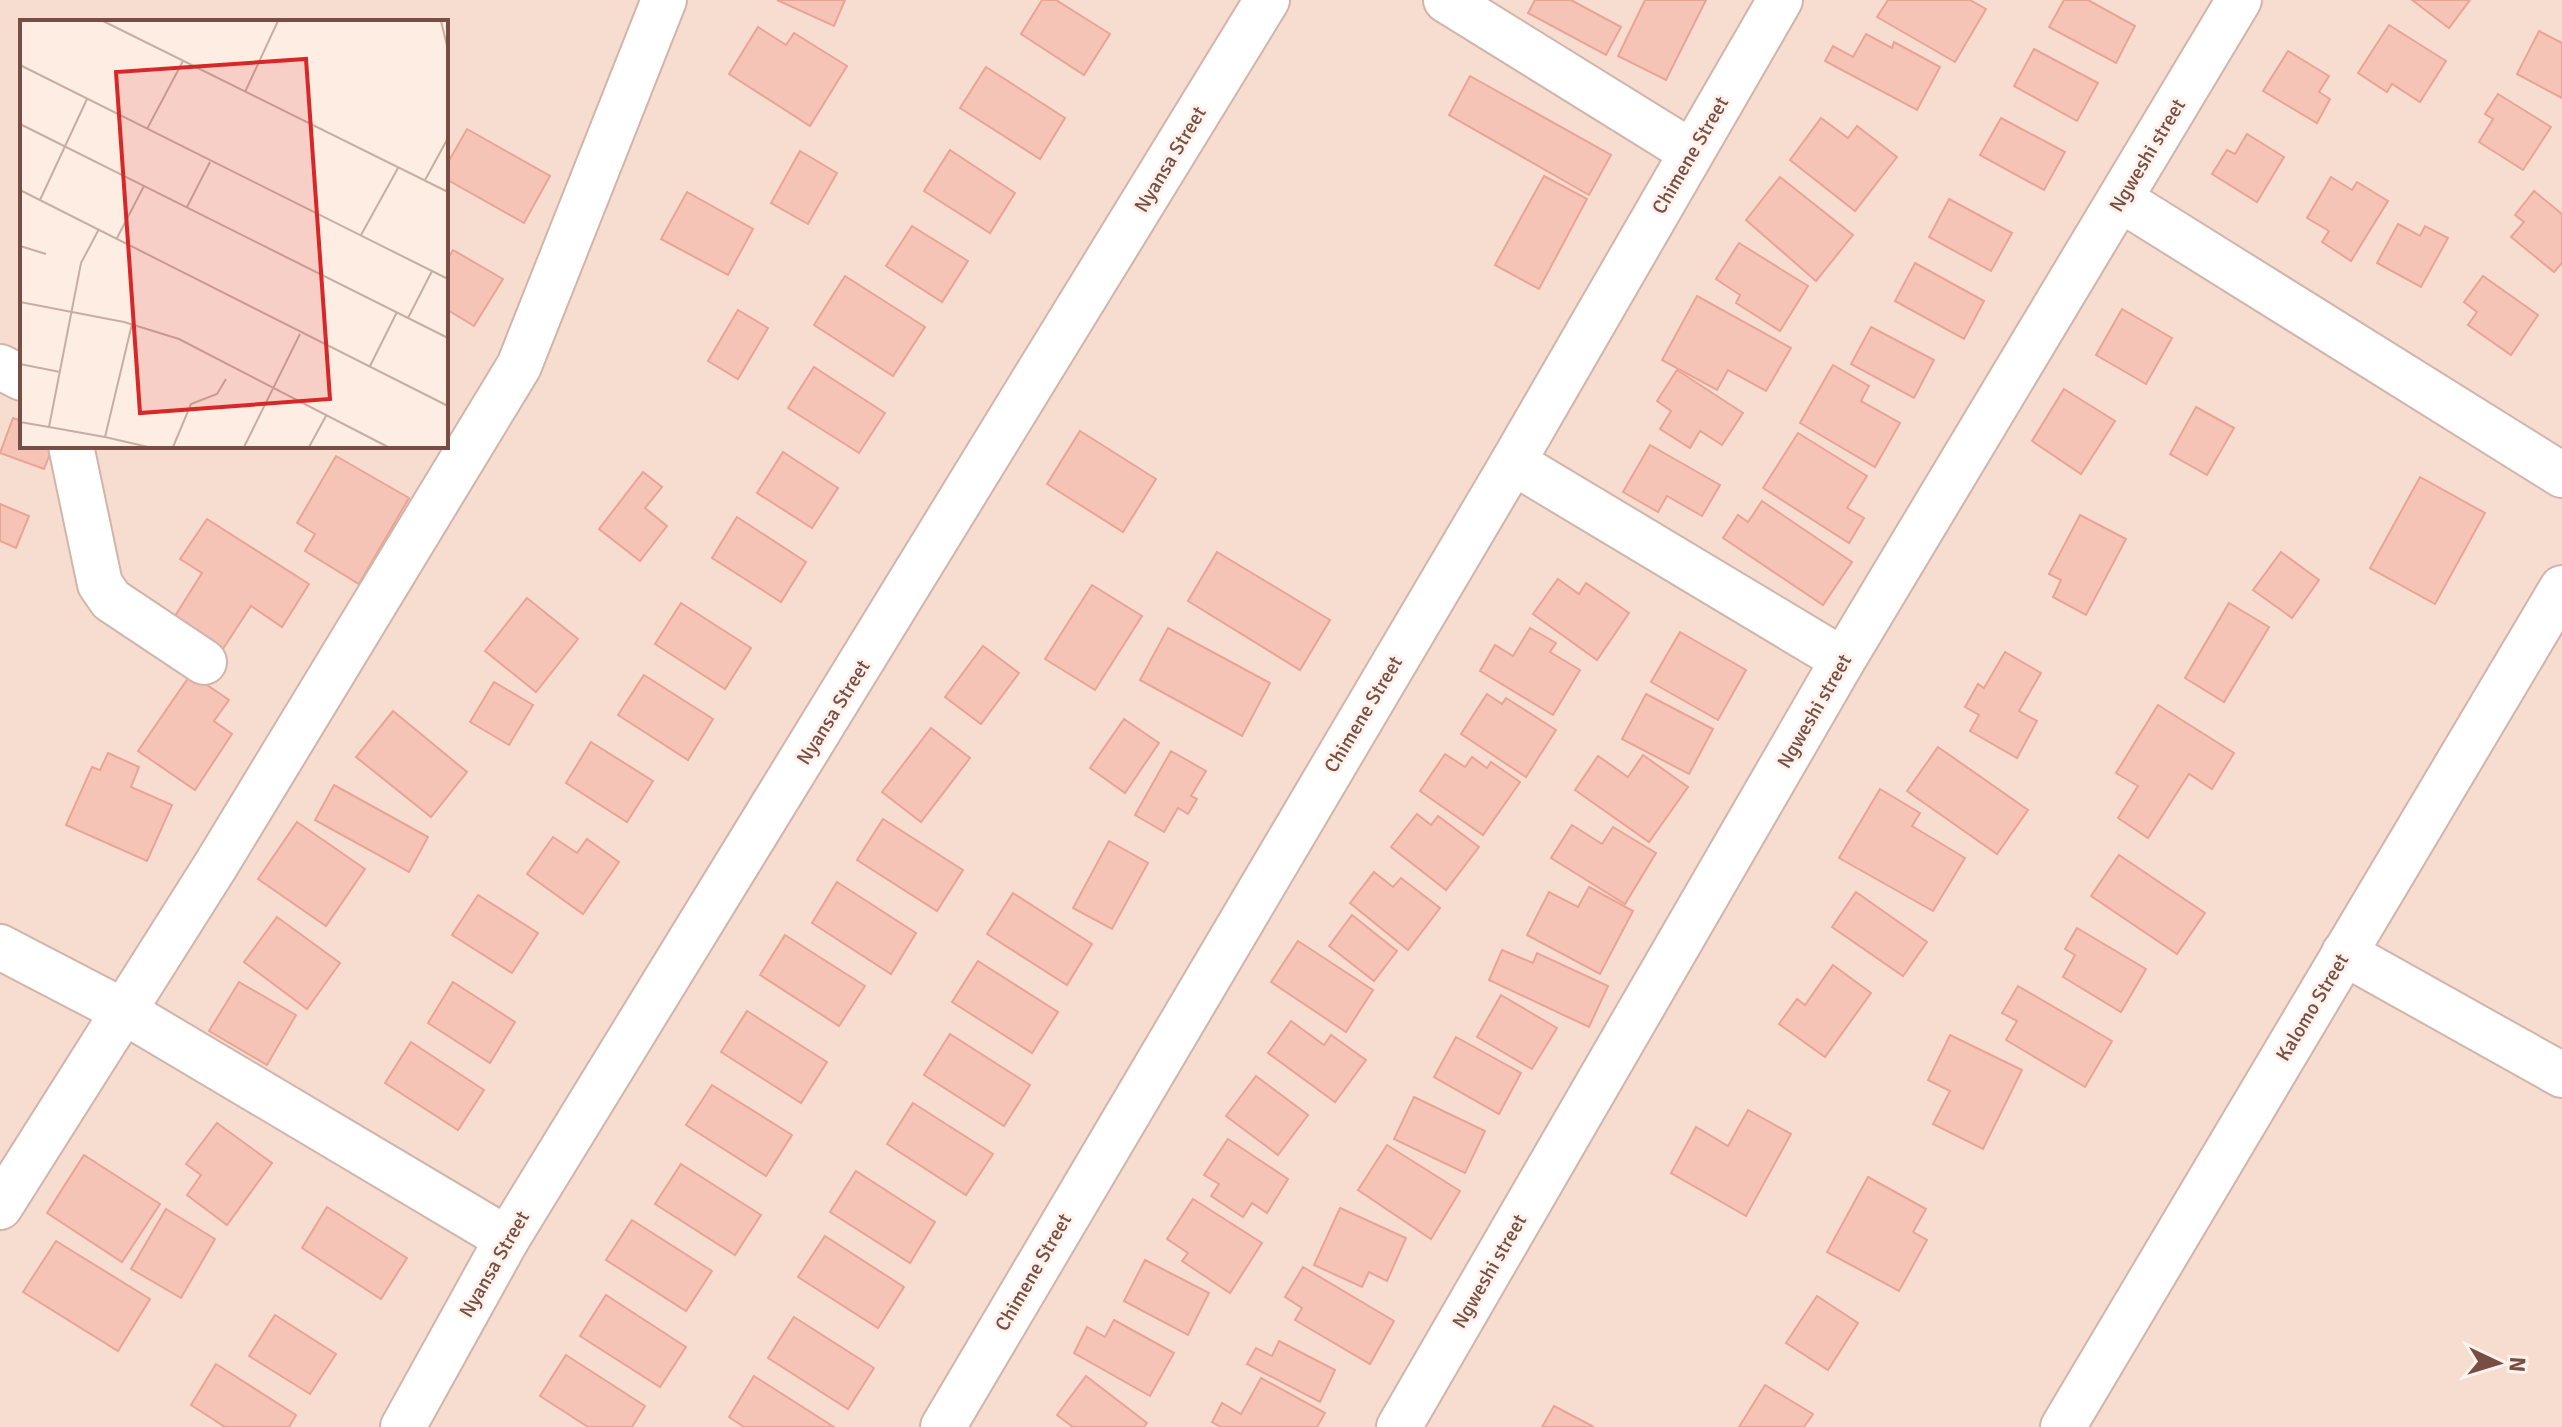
<svg xmlns="http://www.w3.org/2000/svg" width="2562" height="1427" viewBox="0 0 2562 1427" font-family="Signika,sans-serif">
<style>
.residential{fill:#f6ddd0;fill-rule:evenodd}
.building{fill:#f6c3b7;stroke:#eaa496;stroke-width:2}
.lines{fill:none;stroke-linecap:round;stroke-linejoin:round}
.minor-casing{stroke:#d2b4aa;stroke-width:48}
.minor{stroke:#fff;stroke-width:44}
.labels{text-anchor:middle;stroke-width:6;stroke-linejoin:round;paint-order:stroke}
.street-label{font-size:20px;fill:#784d46;stroke:#fff2ea}
.inset-road{fill:none;stroke:#c8ada4;stroke-width:2}
.view{fill:#d62828;fill-opacity:0.15;stroke:#d62828;stroke-width:4}
.inset-edge{fill:none;stroke:#784d46;stroke-width:4}
</style>
<rect width="100%" height="100%" fill="#feede2"/>
<!-- residential -->
<path class="residential" d="M0,0H2562V1427H0ZM22,22H446V446H22Z"/>
<!-- building -->
<g class="building">
<polygon points="777,0 845,0 834,26"/>
<polygon points="1042,0 1056,0 1110,34 1084,75 1021,34"/>
<polygon points="1535,0 1571,0 1621,27 1606,55 1528,13"/>
<polygon points="1645,0 1706,0 1666,80 1618,56"/>
<polygon points="1888,0 1970,0 1986,9 1955,62 1877,17"/>
<polygon points="2064,0 2088,0 2135,26 2116,63 2049,27"/>
<polygon points="2412,0 2470,0 2449,28"/>
<polygon points="2389,25 2446,61 2420,102 2392,84 2387,92 2358,73"/>
<polygon points="758,27 786,45 794,33 847,66 810,126 729,74"/>
<polygon points="2539,31 2562,43 2562,98 2517,74"/>
<polygon points="1866,34 1892,48 1894,42 1940,67 1917,110 1825,61 1833,46 1853,57"/>
<polygon points="2034,49 2098,83 2077,121 2014,86"/>
<polygon points="2288,51 2329,76 2319,92 2330,99 2317,123 2263,91"/>
<polygon points="986,67 1065,118 1040,159 960,108"/>
<polygon points="1470,76 1611,155 1589,195 1449,115"/>
<polygon points="2498,94 2551,127 2523,170 2479,142 2493,119 2485,114"/>
<polygon points="1821,118 1848,138 1857,126 1897,157 1855,211 1790,160"/>
<polygon points="2001,118 2065,152 2044,190 1980,155"/>
<polygon points="467,129 550,176 524,223 446,179 446,166"/>
<polygon points="2247,134 2284,157 2257,202 2212,174 2227,150 2235,154"/>
<polygon points="950,150 1015,193 990,233 924,191"/>
<polygon points="800,151 837,173 808,224 771,203"/>
<polygon points="1544,176 1587,199 1539,289 1495,265"/>
<polygon points="1780,177 1853,235 1816,281 1746,220"/>
<polygon points="2331,177 2352,190 2357,182 2388,201 2351,261 2322,242 2329,231 2307,218"/>
<polygon points="2534,191 2562,214 2562,263 2554,272 2511,237 2524,222 2515,215"/>
<polygon points="687,192 753,229 728,275 661,239"/>
<polygon points="1949,199 2012,233 1991,271 1929,237"/>
<polygon points="2398,224 2420,236 2425,226 2448,238 2421,287 2377,263"/>
<polygon points="912,226 968,261 942,302 886,266"/>
<polygon points="1739,243 1808,286 1780,331 1736,303 1740,295 1716,279"/>
<polygon points="453,250 503,279 474,326 446,309 446,262"/>
<polygon points="1915,263 1984,301 1964,339 1895,301"/>
<polygon points="845,276 925,327 893,376 814,325"/>
<polygon points="2483,276 2538,315 2511,355 2468,325 2477,312 2464,302"/>
<polygon points="1697,296 1791,348 1766,391 1728,370 1717,390 1662,360"/>
<polygon points="2122,309 2172,338 2146,384 2096,355"/>
<polygon points="738,310 768,328 738,379 708,361"/>
<polygon points="1871,327 1934,360 1914,398 1851,364"/>
<polygon points="1833,365 1869,386 1861,401 1900,423 1875,467 1800,423"/>
<polygon points="814,367 885,413 859,453 788,408"/>
<polygon points="1677,370 1743,413 1722,445 1700,431 1690,448 1660,429 1671,411 1657,401"/>
<polygon points="2064,389 2115,421 2081,474 2032,441"/>
<polygon points="2196,407 2234,428 2207,475 2170,454"/>
<polygon points="13,418 22,421 22,446 53,446 44,469 0,453"/>
<polygon points="1080,431 1156,479 1123,532 1047,484"/>
<polygon points="1798,433 1867,476 1847,508 1864,518 1849,543 1763,488"/>
<polygon points="1650,445 1720,485 1702,516 1667,496 1658,512 1623,492"/>
<polygon points="783,452 838,488 812,528 757,493"/>
<polygon points="336,456 409,498 359,584 305,551 315,534 297,523"/>
<polygon points="643,472 662,487 645,508 667,526 640,561 599,529"/>
<polygon points="2420,477 2485,513 2435,604 2370,568"/>
<polygon points="1762,501 1852,562 1823,605 1723,538 1738,515 1748,522"/>
<polygon points="0,504 29,516 16,548 0,541"/>
<polygon points="2080,515 2126,539 2086,615 2053,597 2061,580 2049,574"/>
<polygon points="737,517 806,562 781,602 712,558"/>
<polygon points="207,519 309,584 282,627 251,606 219,655 170,624 202,573 180,559"/>
<polygon points="1217,552 1330,620 1300,670 1188,601"/>
<polygon points="2281,552 2319,580 2292,618 2253,590"/>
<polygon points="1558,579 1579,594 1586,583 1629,613 1597,660 1533,614"/>
<polygon points="1092,585 1142,616 1095,690 1045,659"/>
<polygon points="527,598 578,639 536,692 485,651"/>
<polygon points="681,603 751,648 725,689 655,644"/>
<polygon points="2229,603 2269,627 2224,702 2185,678"/>
<polygon points="1168,628 1270,683 1242,736 1140,680"/>
<polygon points="1530,628 1556,643 1550,652 1580,670 1553,715 1480,671 1495,645 1513,656"/>
<polygon points="1680,632 1746,670 1718,720 1651,682"/>
<polygon points="983,646 1019,673 981,724 945,697"/>
<polygon points="2005,652 2041,673 2019,711 2037,721 2017,758 1970,731 1979,715 1965,707 1978,684 1984,688"/>
<polygon points="191,674 229,700 214,721 232,734 195,790 138,751"/>
<polygon points="644,675 713,719 688,760 618,715"/>
<polygon points="494,682 533,705 509,745 470,722"/>
<polygon points="1487,694 1502,704 1506,698 1556,730 1526,777 1461,734"/>
<polygon points="1646,694 1713,729 1689,774 1622,739"/>
<polygon points="2158,705 2234,753 2212,789 2189,774 2148,838 2118,818 2138,786 2116,773"/>
<polygon points="393,711 467,772 431,817 356,757"/>
<polygon points="1124,719 1159,743 1125,793 1090,768"/>
<polygon points="931,728 970,758 921,822 882,792"/>
<polygon points="591,742 653,781 627,822 566,783"/>
<polygon points="1938,747 2028,810 1997,854 1907,791"/>
<polygon points="1171,751 1206,771 1191,796 1197,799 1188,814 1178,808 1164,832 1135,815"/>
<polygon points="108,753 139,767 131,787 172,805 147,861 66,825 92,767 100,770"/>
<polygon points="1445,754 1465,767 1472,757 1487,768 1491,762 1520,782 1483,835 1420,791"/>
<polygon points="1643,755 1688,787 1649,842 1575,790 1598,756 1628,777"/>
<polygon points="334,785 428,837 409,872 315,820"/>
<polygon points="1880,789 1920,813 1912,826 1965,858 1933,911 1839,858"/>
<polygon points="1417,814 1431,825 1438,816 1479,847 1446,890 1391,847"/>
<polygon points="883,819 963,870 937,911 857,860"/>
<polygon points="297,822 365,869 326,926 258,879"/>
<polygon points="1572,825 1602,844 1613,827 1656,853 1625,904 1551,858"/>
<polygon points="553,837 577,853 587,839 619,862 583,914 527,874"/>
<polygon points="1109,841 1148,863 1112,929 1073,908"/>
<polygon points="2119,855 2205,913 2177,954 2091,896"/>
<polygon points="1374,872 1393,887 1401,878 1440,908 1408,950 1350,903"/>
<polygon points="837,882 916,933 891,974 812,923"/>
<polygon points="1589,887 1633,911 1600,974 1527,935 1549,892 1578,907"/>
<polygon points="1856,892 1927,942 1903,976 1832,927"/>
<polygon points="1013,893 1092,944 1067,985 987,934"/>
<polygon points="478,895 538,933 512,973 452,935"/>
<polygon points="1352,915 1397,951 1374,981 1329,946"/>
<polygon points="277,917 340,963 307,1009 244,962"/>
<polygon points="2077,928 2146,969 2121,1012 2063,977 2075,955 2065,949"/>
<polygon points="785,935 865,986 839,1026 760,975"/>
<polygon points="1298,941 1373,990 1346,1032 1271,982"/>
<polygon points="1502,950 1533,963 1537,953 1608,986 1589,1027 1489,980"/>
<polygon points="978,961 1058,1012 1032,1053 952,1002"/>
<polygon points="1833,965 1871,993 1825,1057 1779,1024 1797,999 1805,1005"/>
<polygon points="239,982 296,1015 267,1065 209,1031"/>
<polygon points="453,982 515,1022 490,1063 428,1023"/>
<polygon points="2018,986 2112,1041 2085,1087 2006,1040 2017,1021 2002,1013"/>
<polygon points="1501,995 1557,1028 1532,1069 1477,1037"/>
<polygon points="747,1011 827,1062 801,1103 721,1052"/>
<polygon points="1291,1021 1324,1045 1331,1035 1366,1060 1335,1102 1268,1053"/>
<polygon points="950,1034 1030,1085 1004,1126 924,1075"/>
<polygon points="1950,1035 2022,1070 1983,1149 1933,1124 1950,1091 1928,1080"/>
<polygon points="1456,1037 1521,1073 1499,1114 1434,1077"/>
<polygon points="411,1042 484,1090 458,1130 385,1083"/>
<polygon points="1256,1076 1308,1115 1278,1155 1226,1116"/>
<polygon points="712,1085 792,1135 766,1176 686,1125"/>
<polygon points="1414,1097 1485,1131 1465,1173 1394,1139"/>
<polygon points="913,1103 993,1154 966,1195 887,1144"/>
<polygon points="1748,1110 1791,1134 1746,1216 1671,1173 1696,1127 1728,1146"/>
<polygon points="217,1123 272,1163 227,1225 187,1195 201,1175 186,1164"/>
<polygon points="1228,1139 1288,1179 1267,1213 1252,1203 1243,1217 1211,1196 1219,1184 1204,1175"/>
<polygon points="1387,1145 1460,1191 1431,1239 1358,1190"/>
<polygon points="84,1155 160,1204 122,1262 47,1213"/>
<polygon points="681,1164 761,1215 735,1255 655,1204"/>
<polygon points="856,1171 935,1222 910,1263 830,1212"/>
<polygon points="1868,1177 1926,1209 1913,1232 1927,1240 1899,1291 1827,1252"/>
<polygon points="1193,1199 1262,1243 1230,1293 1182,1261 1188,1253 1167,1239"/>
<polygon points="327,1207 407,1258 381,1299 302,1248"/>
<polygon points="1340,1208 1406,1238 1387,1281 1369,1272 1362,1287 1314,1265"/>
<polygon points="166,1209 215,1239 181,1298 131,1269"/>
<polygon points="632,1220 712,1271 686,1311 606,1260"/>
<polygon points="825,1236 904,1287 878,1328 798,1277"/>
<polygon points="56,1241 150,1299 118,1351 23,1292"/>
<polygon points="1145,1260 1209,1293 1188,1335 1124,1301"/>
<polygon points="1303,1267 1394,1321 1370,1364 1295,1320 1302,1308 1285,1297"/>
<polygon points="606,1295 686,1347 660,1387 580,1336"/>
<polygon points="1817,1296 1858,1323 1828,1370 1786,1343"/>
<polygon points="275,1315 336,1354 310,1394 249,1356"/>
<polygon points="794,1317 874,1368 848,1409 768,1358"/>
<polygon points="1114,1320 1174,1353 1150,1396 1074,1353 1087,1327 1105,1337"/>
<polygon points="1279,1341 1335,1370 1320,1402 1247,1364 1256,1348 1272,1356"/>
<polygon points="566,1355 645,1406 632,1427 588,1427 540,1396"/>
<polygon points="216,1364 296,1415 289,1427 225,1427 191,1405"/>
<polygon points="754,1376 834,1427 744,1427 729,1417"/>
<polygon points="1086,1376 1147,1423 1144,1427 1073,1427 1057,1415"/>
<polygon points="1261,1378 1325,1413 1317,1427 1221,1427 1212,1422 1222,1403 1241,1414"/>
<polygon points="1765,1385 1813,1414 1804,1427 1739,1427"/>
<polygon points="1554,1406 1594,1427 1542,1427"/>
</g>
<g class="lines">
<defs>
<g id="minor">
<polyline points="1446,0 1691,152"/>
<polyline points="2120,199 2562,475"/>
<polyline points="0,367 22,378"/>
<polyline points="71,446 100,584 111,600 204,662"/>
<polyline points="1513,462 1843,660"/>
<polyline points="0,947 125,1012 507,1239"/>
<polyline points="2344,953 2562,1075"/>
<polyline points="0,1207 216,865 519,366 664,0"/>
<polyline points="403,1427 507,1239 1267,0"/>
<polyline points="943,1427 1513,462 1780,0"/>
<polyline points="1399,1427 1843,660 2239,0"/>
<polyline points="2063,1427 2562,588"/>
</g>
</defs>
<!-- minor casing -->
<use href="#minor" class="minor-casing"/>
<!-- minor -->
<use href="#minor" class="minor"/>
</g>
<g class="labels">
<!-- street labels -->
<g class="street-label">
<text transform="translate(1690 155) rotate(-60)" y="7">Chimene Street</text>
<text transform="translate(2147 155) rotate(-59)" y="7">Ngweshi street</text>
<text transform="translate(1170 159) rotate(-59)" y="7">Nyansa Street</text>
<text transform="translate(1814 711) rotate(-60)" y="7">Ngweshi street</text>
<text transform="translate(833 712) rotate(-58)" y="7">Nyansa Street</text>
<text transform="translate(1363 714) rotate(-59)" y="7">Chimene Street</text>
<text transform="translate(2312 1007) rotate(-59)" y="7">Kalomo Street</text>
<text transform="translate(494 1264) rotate(-60)" y="7">Nyansa Street</text>
<text transform="translate(1489 1271) rotate(-60)" y="7">Ngweshi street</text>
<text transform="translate(1033 1272) rotate(-60)" y="7">Chimene Street</text>
</g>
</g>
<!-- overview -->
<g transform="translate(20 20)">
<rect width="428" height="428" fill="#feede2"/>
<path class="inset-road" d="M83,1L428,172M421,1L428,30M0,45L428,259M225,72L258,1M0,104L428,318M127,109L163,41M405,160L428,118M0,170L428,386M20,180L67,79M167,187L190,142M341,215L378,148M97,218L124,166M0,226L26,234M0,282L104,302L159,319L368,427M388,298L412,251M0,344L40,352M350,346L377,292M0,402L29,407L61,243L79,209M29,407L85,417L112,304M85,417L128,427M153,427L171,384L197,374L206,359M224,427L280,314M289,427L306,396"/>
<path class="view" d="M286,39L310,379L120,393L96,52Z"/>
<rect width="428" height="428" class="inset-edge"/>
</g>
<!-- north arrow -->
<g transform="translate(2498 1363) rotate(94)" stroke="#fff2ea" stroke-width="6" paint-order="stroke">
<path d="M0-6L14 30L0 20L-14 30Z" fill="#784d46"/>
<text y="-12" font-size="22" font-weight="bold" text-anchor="middle" fill="#784d46">N</text>
</g>
</svg>
